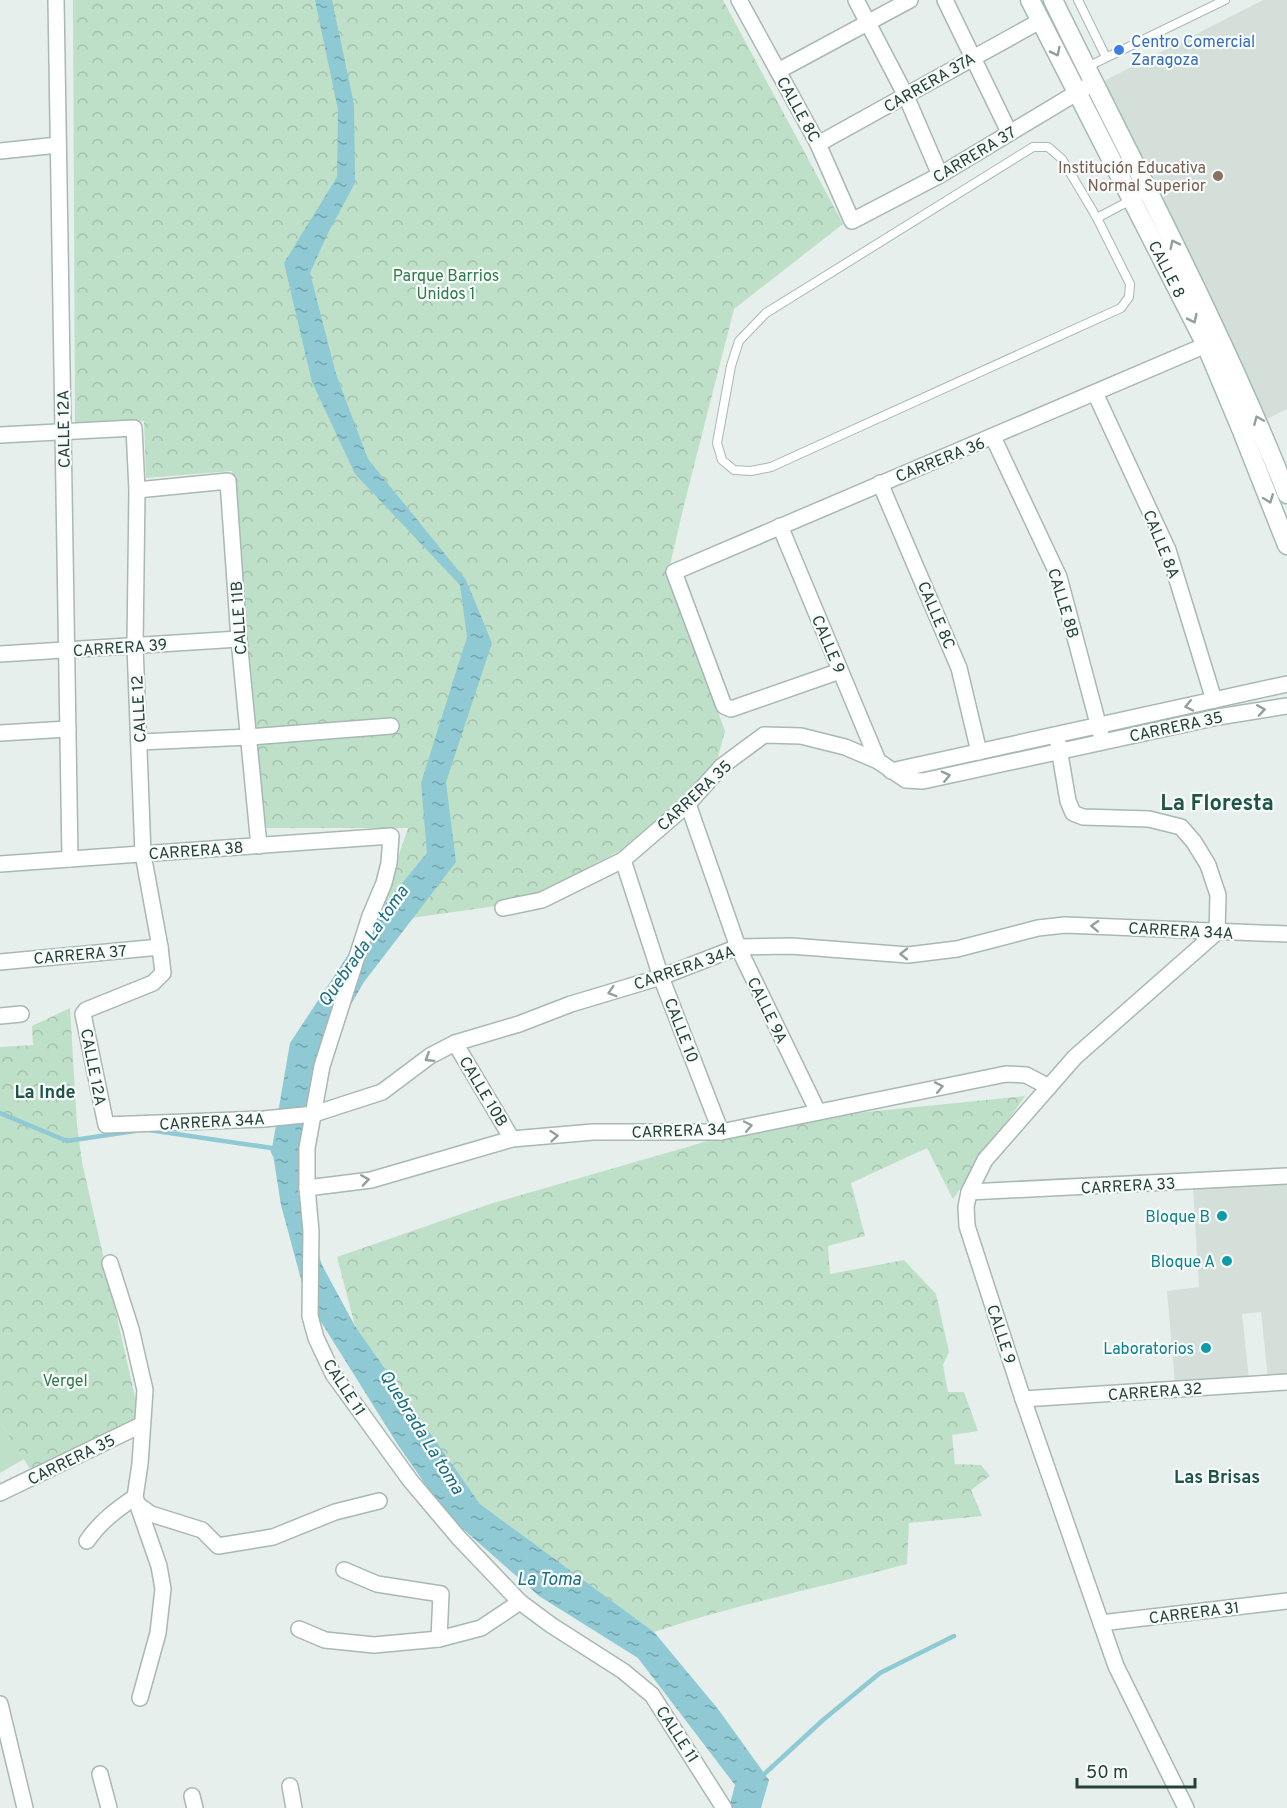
<svg xmlns="http://www.w3.org/2000/svg" width="1287" height="1808" viewBox="0 0 1287 1808" font-family="Overpass,sans-serif">
<style>
.built{fill:#d4dfda}
.forest{fill:url(#forest-crowns)}
.pitch{fill:#bfe0c8}
.water{fill:url(#water-ripples)}
.lines{fill:none;stroke-linecap:round;stroke-linejoin:round}
.stream{stroke:#8ec9d4;stroke-width:4.5}
.lane-casing{stroke:#a8b8b2;stroke-width:10}
.street-casing{stroke:#a8b8b2;stroke-width:18}
.secondary-casing{stroke:#a4bbb3;stroke-width:21}
.lane{stroke:#fff;stroke-width:8}
.street{stroke:#fff;stroke-width:15}
.secondary{stroke:#fff;stroke-width:18}
.oneway{stroke:#92a09c}
.shop-dot{fill:#3f7fe0;stroke:#f7fbf9;stroke-width:2}
.education-dot{fill:#8d6e63;stroke:#f7fbf9;stroke-width:2}
.culture-dot{fill:#0f9aa8;stroke:#f7fbf9;stroke-width:2}
.labels{text-anchor:middle;stroke-width:4.5;stroke-linejoin:round;paint-order:stroke}
.shop-label{font-size:16px;fill:#366cbe;stroke:#f7fbf9;text-anchor:start}
.street-label{font-size:16px;fill:#24423a;stroke:#f7fbf9}
.education-label{font-size:16px;fill:#785e54;stroke:#f7fbf9;text-anchor:end}
.park-label{font-size:16px;fill:#2d7a4b;stroke:#f7fbf9}
.culture-label{font-size:16px;fill:#0d838f;stroke:#f7fbf9;text-anchor:end}
.water-label{font-size:18px;font-style:italic;fill:#1c6f80;stroke:#f7fbf9}
.neighbourhood-label{font-size:18px;font-weight:bold;fill:#1f5548;stroke:#f7fbf9}
.district-label{font-size:22px;font-weight:bold;fill:#1f5548;stroke:#f7fbf9}
</style>
<defs>
<pattern id="forest-crowns" width="20" height="18" patternUnits="userSpaceOnUse" patternTransform="scale(1.5)"><rect width="20" height="18" fill="#bfe0c8"/><path d="M2 6a3 3 0 1 1 6 0M12 15a3 3 0 1 1 6 0" fill="none" stroke="#a4c1ad"/></pattern>
<pattern id="water-ripples" width="26" height="14" patternUnits="userSpaceOnUse" patternTransform="scale(1.5)"><rect width="26" height="14" fill="#8ec9d4"/><path d="M2 4q2-2 4 0t4 0M15 11q2-2 4 0t4 0" fill="none" stroke="#74a5ad"/></pattern>
</defs>
<rect width="100%" height="100%" fill="#e6efeb"/>
<!-- built -->
<g class="built">
<polygon points="1263,0 1287,0 1287,409 1261,422 1102,82"/>
<polygon points="1287,1182 1287,1377 1268,1378 1261,1312 1242,1314 1249,1379 1175,1383 1167,1291 1199,1287 1193,1188"/>
</g>
<!-- forest -->
<g class="forest">
<polygon points="73,0 723,0 843,224 734,309 684,505 668,574 725,731 716,764 691,790 621,850 524,902 376,923 408,828 264,828 232,471 146,478 144,421 75,425"/>
<polygon points="70,1008 77,1125 82,1162 140,1419 32,1472 0,1422 0,1047 33,1045 32,1026"/>
<path d="M1025,1096L953,1199L927,1148L851,1183L865,1236L828,1246L830,1274L904,1260L936,1294L949,1352L943,1365L948,1392H964L978,1431L952,1435L955,1464L981,1465L990,1476L971,1490L982,1516L909,1523L907,1564C823,1587 737,1604 654,1632L480,1504L355,1326L337,1257L490,1204L725,1136L817,1117Z"/>
</g>
<!-- pitch -->
<polygon class="pitch" points="0,1422 24,1459 0,1473"/>
<!-- water -->
<polygon class="water" points="315,0 332,0 354,104 355,183 327,235 310,273 336,374 368,459 466,580 492,643 446,782 456,862 364,982 312,1072 298,1193 322,1265 355,1326 480,1504 654,1632 718,1709 769,1780 761,1808 729,1808 735,1785 638,1658 539,1596 446,1514 398,1445 306,1298 281,1205 272,1148 290,1043 369,923 427,853 421,783 467,637 460,585 355,474 312,382 284,263 337,177 338,110"/>
<g class="lines">
<!-- stream -->
<g class="stream">
<polyline points="0,1113 67,1141 135,1131"/>
<polyline points="149,1130 272,1148 274,1154"/>
<polyline points="761,1777 823,1720 880,1673 954,1636"/>
</g>
<defs>
<g id="lane">
<polyline points="1078,0 1106,57"/>
<polyline points="1087,67 1225,0"/>
<polygon points="1033,147 1048,147 1062,159 1097,218 1130,284 1129,297 1121,308 771,467 751,471 734,470 722,460 717,443 731,366 739,341 766,313"/>
<polyline points="1097,218 1148,191"/>
</g>
<g id="street">
<polyline points="56,0 70,859"/>
<polyline points="739,0 818,144 852,221 940,175 1093,83"/>
<polyline points="856,0 906,96 940,175"/>
<polyline points="945,0 1009,132"/>
<polyline points="778,71 910,0"/>
<polyline points="818,144 1040,21"/>
<polyline points="0,151 58,145"/>
<polyline points="1095,393 1168,550 1214,700"/>
<polyline points="0,435 134,428 137,490 135,646 143,854 160,947 163,973 153,983 86,1010 83,1014 106,1125 264,1119 314,1114 382,1092 430,1056 455,1043 519,1024 571,1004 661,977 738,947 791,946 908,955 957,949 1038,928 1065,925 1287,934"/>
<polyline points="993,437 1059,577 1101,735"/>
<polyline points="880,483 959,668 979,752"/>
<polyline points="137,490 228,481 239,639 259,846"/>
<polyline points="780,526 878,761"/>
<polyline points="0,654 239,639"/>
<polyline points="840,671 731,709 724,706 674,572 1206,345"/>
<polyline points="0,733 68,729"/>
<polyline points="140,742 249,737 391,726"/>
<polyline points="1058,743 1068,801 1073,813 1083,817 1149,819 1181,827 1194,842 1208,865 1218,895 1217,932"/>
<polyline points="891,771 1287,684"/>
<polyline points="688,804 738,947 818,1112"/>
<polyline points="623,860 661,977 721,1132"/>
<polyline points="0,864 391,836 389,863 384,883 370,916 322,1066 307,1148 307,1188 311,1231 310,1316 316,1338 333,1374 410,1480 458,1537 520,1602 551,1625 623,1671 652,1695 724,1808"/>
<polyline points="503,908 542,900 623,860 688,804 722,766 764,735 801,736 845,747 878,761 906,780 923,781 1218,717 1287,706"/>
<polyline points="0,962 160,947"/>
<polyline points="0,1016 21,1014"/>
<polyline points="455,1043 512,1139"/>
<polyline points="307,1188 371,1180 512,1139 593,1132 721,1132 1006,1074 1026,1075 1049,1087"/>
<polyline points="969,1192 1287,1176"/>
<polyline points="110,1263 131,1329 145,1390 140,1464 135,1497 159,1566 163,1589 158,1633 140,1698"/>
<polyline points="1023,1399 1287,1382"/>
<polyline points="0,1493 141,1425"/>
<polyline points="137,1504 151,1514 202,1530 218,1546 273,1537 335,1512 379,1501"/>
<path d="M87,1541C100,1522 116,1510 135,1497"/>
<polyline points="344,1570 377,1584 441,1594 439,1639"/>
<polyline points="1101,1623 1287,1601"/>
<polyline points="299,1629 325,1640 374,1645 439,1639 481,1628 520,1602"/>
<polyline points="0,1704 25,1808"/>
<polyline points="100,1774 109,1808"/>
<polyline points="290,1786 294,1808"/>
<polyline points="192,1796 195,1808"/>
<polyline points="1186,1808 1116,1666 1023,1399 967,1226 966,1207 969,1192 985,1160 1075,1057 1217,932"/>
</g>
<g id="secondary">
<path id="s1" d="M1030,0L1206,345L1242,431L1287,545"/>
<path d="M1053,0C1133,164 1220,325 1287,494"/>
</g>
</defs>
<!-- lane casing -->
<use href="#lane" class="lane-casing"/>
<!-- street casing -->
<use href="#street" class="street-casing"/>
<!-- secondary casing -->
<use href="#secondary" class="secondary-casing"/>
<!-- lane -->
<use href="#lane" class="lane"/>
<!-- street -->
<use href="#street" class="street"/>
<!-- secondary -->
<use href="#secondary" class="secondary"/>
</g>
<!-- one-way arrows -->
<defs><path id="oneway-chevron" d="M-2-3.5L2.5 0L-2 3.5" fill="none" stroke-width="1.6" stroke-linecap="round" stroke-linejoin="round" transform="scale(1.5)"/></defs>
<g class="oneway">
<use href="#oneway-chevron" transform="translate(1056 52) rotate(64)"/>
<use href="#oneway-chevron" transform="translate(1174 244) rotate(-116)"/>
<use href="#oneway-chevron" transform="translate(1193 319) rotate(64)"/>
<use href="#oneway-chevron" transform="translate(1258 420) rotate(-113)"/>
<use href="#oneway-chevron" transform="translate(1269 499) rotate(69)"/>
<use href="#oneway-chevron" transform="translate(1189 706) rotate(168)"/>
<use href="#oneway-chevron" transform="translate(1261 710) rotate(-9)"/>
<use href="#oneway-chevron" transform="translate(946 776) rotate(-13)"/>
<use href="#oneway-chevron" transform="translate(1095 926) rotate(-177)"/>
<use href="#oneway-chevron" transform="translate(904 954) rotate(-180)"/>
<use href="#oneway-chevron" transform="translate(612 992) rotate(163)"/>
<use href="#oneway-chevron" transform="translate(429 1058) rotate(148)"/>
<use href="#oneway-chevron" transform="translate(939 1087) rotate(-11)"/>
<use href="#oneway-chevron" transform="translate(748 1126) rotate(-12)"/>
<use href="#oneway-chevron" transform="translate(554 1136) rotate(-5)"/>
<use href="#oneway-chevron" transform="translate(365 1180) rotate(-9)"/>
</g>
<!-- markers -->
<circle class="shop-dot" cx="1119" cy="50" r="6"/>
<circle class="education-dot" cx="1218" cy="176" r="6"/>
<g class="culture-dot">
<circle cx="1222" cy="1216" r="6"/>
<circle cx="1227" cy="1261" r="6"/>
<circle cx="1206" cy="1348" r="6"/>
</g>
<g class="labels">
<!-- shop labels -->
<g class="shop-label">
<text x="1131" y="47">Centro Comercial<tspan x="1131" dy="18">Zaragoza</tspan></text>
</g>
<!-- street labels -->
<g class="street-label">
<text transform="translate(929 82) rotate(-30)" y="6">CARRERA 37A</text>
<text transform="translate(799 109) rotate(61)" y="6">CALLE 8C</text>
<text transform="translate(974 154) rotate(-31)" y="6">CARRERA 37</text>
<text dy="6" stroke="none"><textPath href="#s1" startOffset="302">CALLE 8</textPath></text>
<text transform="translate(63 429) rotate(-91)" y="6">CALLE 12A</text>
<text transform="translate(940 459) rotate(-22)" y="6">CARRERA 36</text>
<text transform="translate(1162 544) rotate(68)" y="6">CALLE 8A</text>
<text transform="translate(1064 603) rotate(73)" y="6">CALLE 8B</text>
<text transform="translate(937 615) rotate(67)" y="6">CALLE 8C</text>
<text transform="translate(238 618) rotate(-94)" y="6">CALLE 11B</text>
<text transform="translate(829 644) rotate(67)" y="6">CALLE 9</text>
<text transform="translate(120 647) rotate(-4)" y="6">CARRERA 39</text>
<text transform="translate(138 709) rotate(-93)" y="6">CALLE 12</text>
<text transform="translate(1176 726) rotate(-12)" y="6">CARRERA 35</text>
<text transform="translate(694 795) rotate(-43)" y="6">CARRERA 35</text>
<text transform="translate(196 850) rotate(-4)" y="6">CARRERA 38</text>
<text transform="translate(1181 930) rotate(3)" y="6">CARRERA 34A</text>
<text transform="translate(80 954) rotate(-5)" y="6">CARRERA 37</text>
<text transform="translate(684 967) rotate(-19)" y="6">CARRERA 34A</text>
<text transform="translate(768 1010) rotate(64)" y="6">CALLE 9A</text>
<text transform="translate(682 1030) rotate(69)" y="6">CALLE 10</text>
<text transform="translate(94 1067) rotate(79)" y="6">CALLE 12A</text>
<text transform="translate(484 1091) rotate(59)" y="6">CALLE 10B</text>
<text transform="translate(212 1121) rotate(-3)" y="6">CARRERA 34A</text>
<text transform="translate(679 1130) rotate(-2)" y="6">CARRERA 34</text>
<text transform="translate(1128 1185) rotate(-3)" y="6">CARRERA 33</text>
<text transform="translate(1002 1334) rotate(72)" y="6">CALLE 9</text>
<text transform="translate(345 1387) rotate(57)" y="6">CALLE 11</text>
<text transform="translate(1155 1391) rotate(-4)" y="6">CARRERA 32</text>
<text transform="translate(71 1459) rotate(-26)" y="6">CARRERA 35</text>
<text transform="translate(1194 1612) rotate(-7)" y="6">CARRERA 31</text>
<text transform="translate(678 1734) rotate(57)" y="6">CALLE 11</text>
</g>
<!-- education labels -->
<g class="education-label">
<text x="1206" y="173">Institución Educativa<tspan x="1206" dy="18">Normal Superior</tspan></text>
</g>
<!-- park labels -->
<g class="park-label">
<text x="446" y="281">Parque Barrios<tspan x="446" dy="18">Unidos 1</tspan></text>
<text x="65" y="1386">Vergel</text>
</g>
<!-- culture labels -->
<g class="culture-label">
<text x="1210" y="1222">Bloque B</text>
<text x="1215" y="1267">Bloque A</text>
<text x="1194" y="1354">Laboratorios</text>
</g>
<!-- water labels -->
<g class="water-label">
<text transform="translate(363 946) rotate(-55)" y="6">Quebrada La toma</text>
<text transform="translate(422 1432) rotate(58)" y="6">Quebrada La toma</text>
<text x="549" y="1585">La Toma</text>
</g>
<!-- neighbourhood labels -->
<g class="neighbourhood-label">
<text x="45" y="1098">La Inde</text>
<text x="1217" y="1483">Las Brisas</text>
</g>
<!-- district labels -->
<g class="district-label">
<text x="1217" y="810">La Floresta</text>
</g>
</g>
<!-- scale -->
<path d="M1077 1778v9h118v-9" fill="none" stroke="#24423a" stroke-width="3"/>
<text x="1086" y="1778" font-size="18" fill="#24423a" stroke="#f7fbf9" stroke-width="4.5" paint-order="stroke">50 m</text>
</svg>
